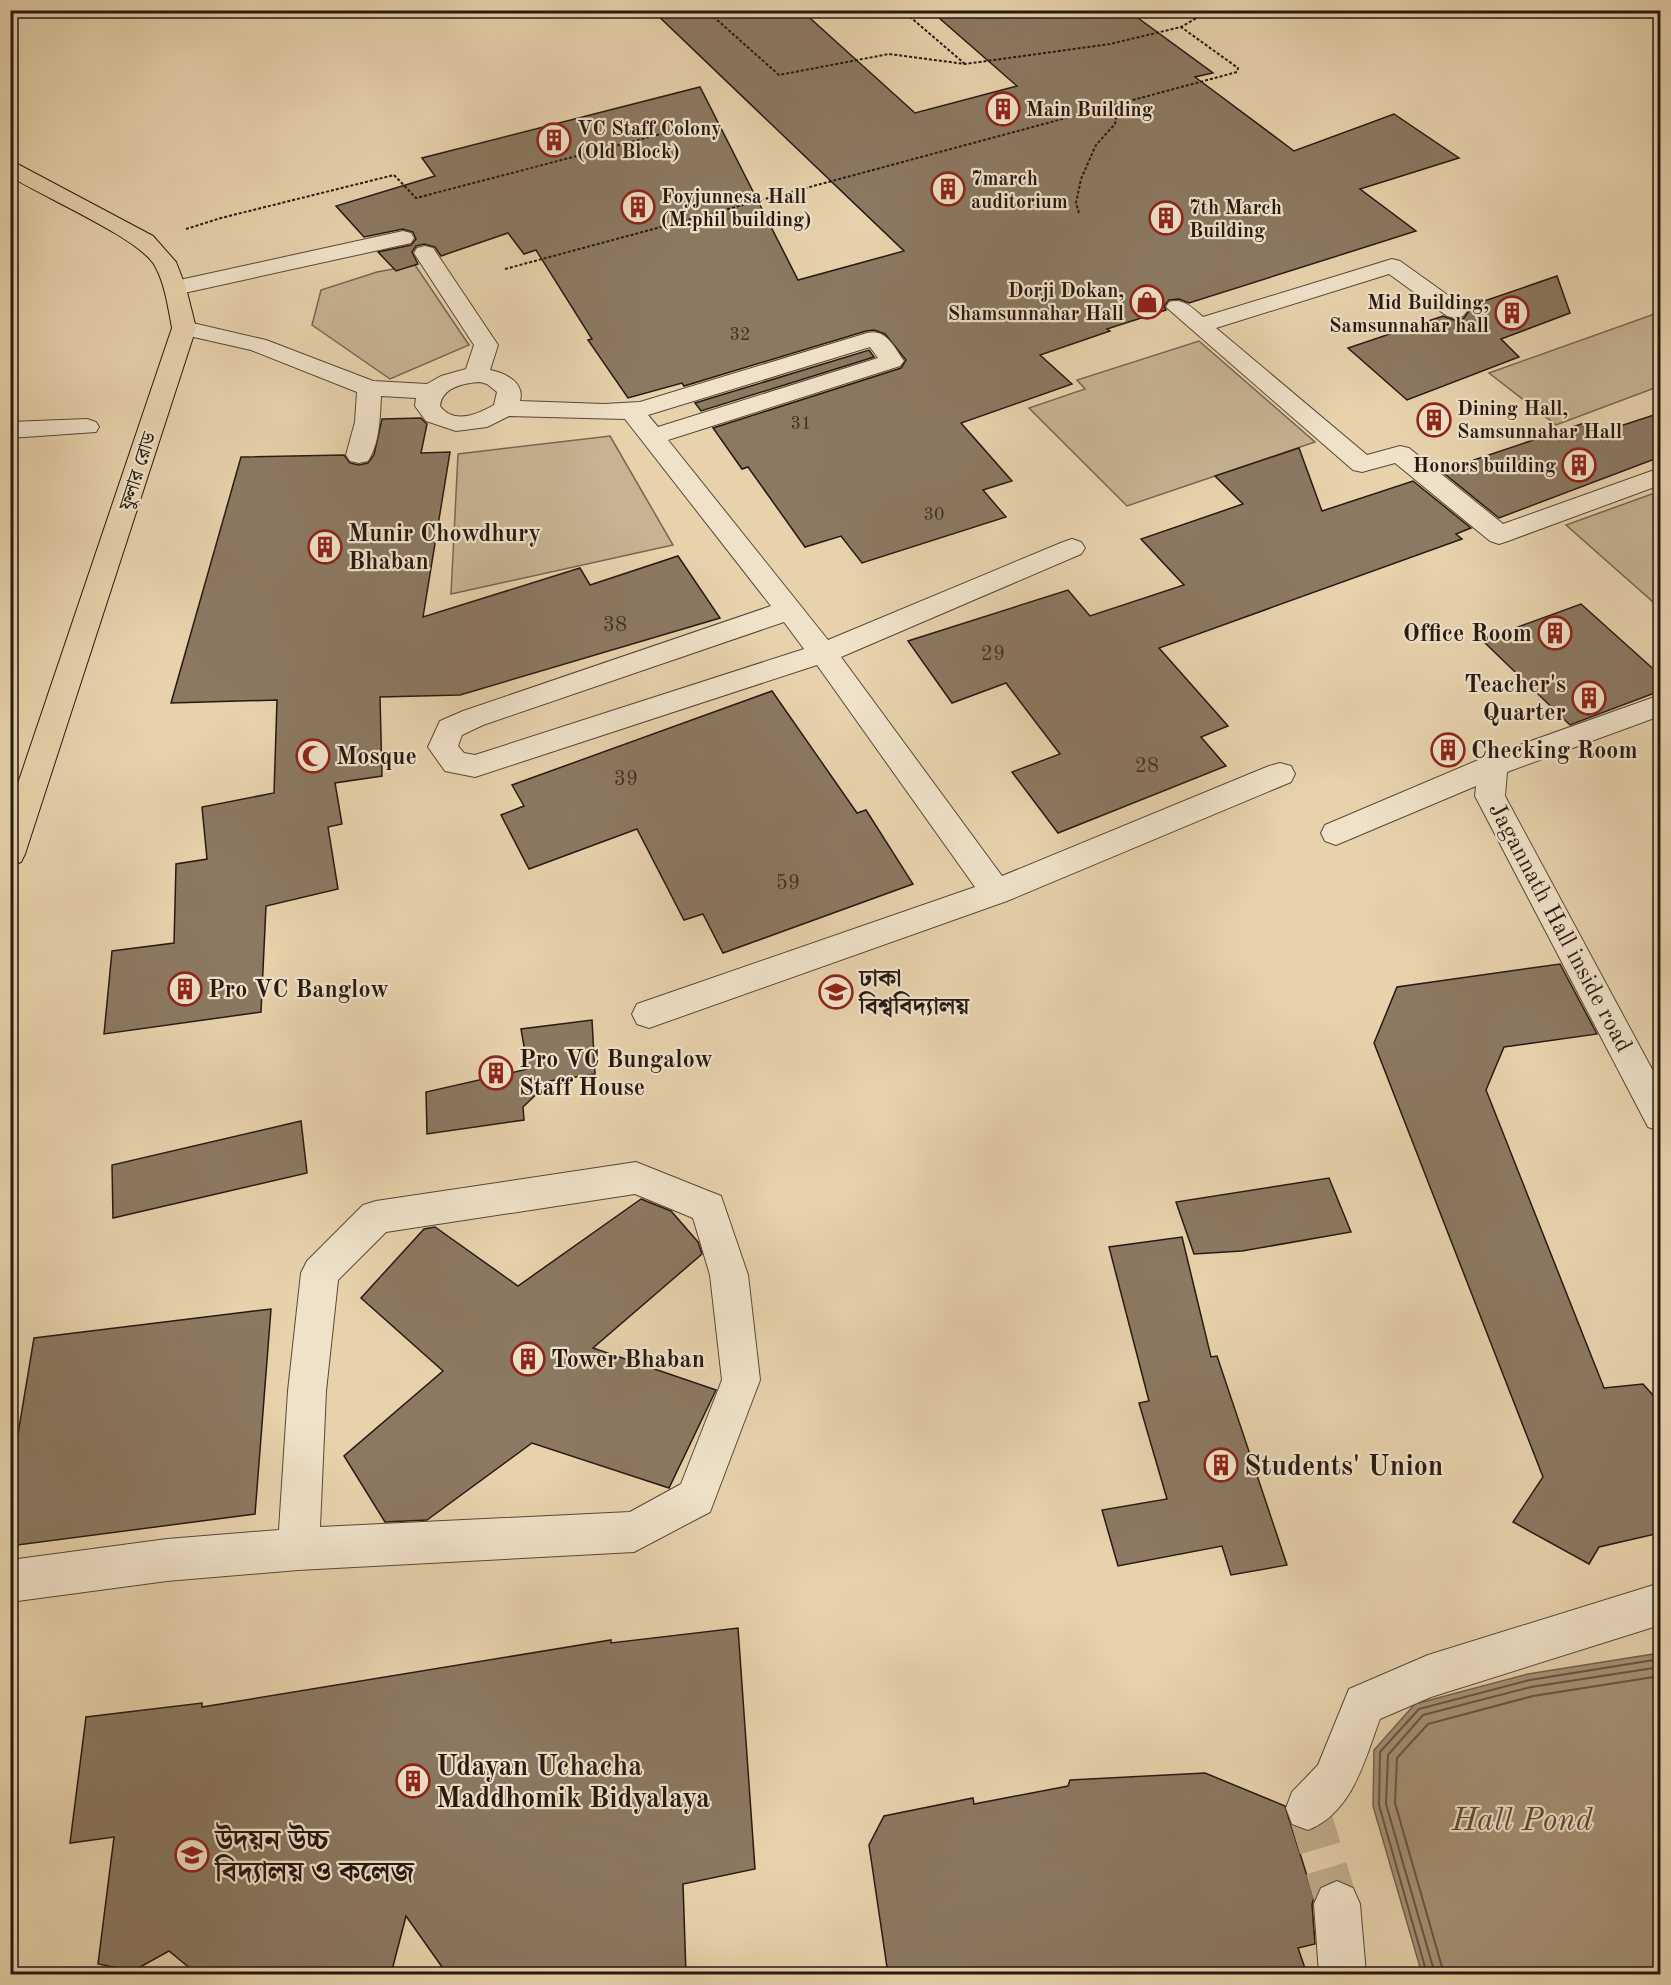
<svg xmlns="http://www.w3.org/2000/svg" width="1671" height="1985" viewBox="0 0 1671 1985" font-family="'Old Standard TT','Noto Serif Bengali',serif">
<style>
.green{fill:#c6b392;stroke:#766652;stroke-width:1.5}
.water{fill:#a69378;stroke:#73624f;stroke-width:1.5}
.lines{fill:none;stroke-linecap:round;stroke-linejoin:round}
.shore{stroke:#665645;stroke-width:2}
.building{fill:#8b7962;stroke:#271912;stroke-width:1.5}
.minor-tunnel{stroke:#c1ad8d;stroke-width:42;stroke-dasharray:42 21;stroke-linecap:butt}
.minor-casing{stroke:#574738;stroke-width:2}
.major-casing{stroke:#271912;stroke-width:2}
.path{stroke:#271912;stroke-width:2;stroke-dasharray:3 2;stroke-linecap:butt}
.minor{fill:#efe2c9;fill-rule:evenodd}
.major{fill:#e7d2ac;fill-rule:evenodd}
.labels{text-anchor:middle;stroke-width:4.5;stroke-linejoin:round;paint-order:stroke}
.far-number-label{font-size:18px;fill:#403126}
.far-poi-label{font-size:20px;font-weight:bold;fill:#271912;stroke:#efe2c9;text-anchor:start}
.far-street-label{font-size:20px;fill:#271912;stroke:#efe2c9}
.number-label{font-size:21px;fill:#403126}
.poi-label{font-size:24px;font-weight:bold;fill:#271912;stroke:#efe2c9;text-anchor:start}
.street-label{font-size:24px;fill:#271912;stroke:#efe2c9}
.near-poi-label{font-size:28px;font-weight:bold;fill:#271912;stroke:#efe2c9;text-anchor:start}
.near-water-label{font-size:32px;font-style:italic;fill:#5a4a3b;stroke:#efe2c9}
</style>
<rect width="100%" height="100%" fill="#e7d2ac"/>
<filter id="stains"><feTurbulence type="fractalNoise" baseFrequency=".00333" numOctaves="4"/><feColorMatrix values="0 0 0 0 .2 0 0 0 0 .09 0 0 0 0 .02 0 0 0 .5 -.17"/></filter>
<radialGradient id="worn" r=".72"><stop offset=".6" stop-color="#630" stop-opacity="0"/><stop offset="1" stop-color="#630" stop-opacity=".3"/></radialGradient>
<!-- green -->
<g class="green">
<polygon points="415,265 469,345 390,379 312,325 321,290 377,272"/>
<polygon points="1660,312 1660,386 1556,425 1489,373"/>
<polygon points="1199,341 1315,442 1127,506 1029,408 1085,389 1077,380"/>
<polygon points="610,436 673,545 451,594 458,454"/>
<polygon points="1660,491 1660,608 1566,525"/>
</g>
<!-- water -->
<polygon class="water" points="1660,1653 1660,1974 1422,1974 1373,1806 1374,1750 1415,1704 1528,1674"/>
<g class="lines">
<!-- shore -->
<g class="shore">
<polyline points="1427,1974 1379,1805 1380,1752 1419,1709 1530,1680 1660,1659"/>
<polyline points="1435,1974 1386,1804 1388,1755 1423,1715 1531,1687 1660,1667"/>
<polyline points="1444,1974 1395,1803 1397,1758 1428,1724 1533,1696 1660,1676"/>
</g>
</g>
<!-- building -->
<g class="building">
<polygon points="652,10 801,10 915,113 1017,86 930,10 1127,10 1213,73 1195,77 1294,151 1394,114 1459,158 1360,189 1416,231 1189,303 1179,299 1169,300 1164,306 1166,310 1107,329 1110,331 1040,355 1072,384 961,423 1012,481 983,490 1006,517 862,563 841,536 805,547 748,467 742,469 713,428 901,368 906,360 885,334 874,330 866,331 684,386 682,383 628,398 588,340 592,339 536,250 524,254 508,233 441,256 435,247 424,244 416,246 412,252 418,264 396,271 378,252 411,245 416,239 413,232 403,229 364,237 336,206 435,176 422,158 700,87 798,280 904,251"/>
<polygon points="1557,276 1570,313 1501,339 1519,357 1407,400 1348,348 1443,316 1454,320 1464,318 1469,311 1467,307"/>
<polygon points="869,350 874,357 701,411 695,403"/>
<polygon points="1660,413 1660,457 1499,518 1441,471 1587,422 1602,432"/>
<polygon points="421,418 427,424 421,453 450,452 423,617 580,568 590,585 678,556 720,618 460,695 380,697 382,776 335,783 342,824 328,827 338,889 266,906 261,1012 104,1034 112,951 174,943 176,864 207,859 202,807 274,793 277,700 171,703 241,457 344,455 350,463 359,465 368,463 374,455 382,419"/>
<polygon points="1299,448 1322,511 1413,481 1471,528 1456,534 1462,539 1159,648 1228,726 1201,737 1226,766 1058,833 1012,772 1060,754 1006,683 952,703 908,641 1068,590 1090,616 1184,585 1141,539 1243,504 1215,476"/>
<polygon points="1581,604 1660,675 1660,691 1570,725 1482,640"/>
<polygon points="772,691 857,813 866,810 913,884 723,953 703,914 684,920 637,829 529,869 501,815 524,806 512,785"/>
<polygon points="1560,964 1597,1034 1504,1047 1486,1090 1604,1388 1643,1384 1660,1403 1660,1533 1599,1547 1589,1564 1513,1522 1543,1477 1374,1043 1397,987"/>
<polygon points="592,1020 595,1074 550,1081 523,1107 524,1120 427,1134 426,1092 528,1069 521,1029"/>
<polygon points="301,1121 307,1173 113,1218 112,1165"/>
<polygon points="1329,1178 1351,1232 1242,1251 1194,1254 1176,1202"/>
<polygon points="641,1199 671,1211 698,1242 702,1254 593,1348 716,1390 669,1488 532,1443 427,1520 385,1522 344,1456 443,1371 361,1298 424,1229 435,1227 518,1286"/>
<polygon points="1182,1237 1211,1357 1217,1356 1287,1565 1231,1575 1222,1546 1118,1566 1102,1510 1167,1499 1139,1403 1149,1401 1109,1247"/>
<polygon points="271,1309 255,1514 10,1546 10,1482 34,1338"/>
<polygon points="738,1628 755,1869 683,1884 686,1974 447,1974 406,1916 391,1974 197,1974 169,1951 133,1971 98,1964 114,1837 70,1843 86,1717 202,1703 202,1707 611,1640 611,1643"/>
<polygon points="1205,1773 1285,1806 1314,1898 1312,1904 1315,1944 1298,1948 1307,1974 888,1974 869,1845 884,1816 973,1798 974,1804 1068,1786 1070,1780"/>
</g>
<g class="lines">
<!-- minor-tunnel -->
<polyline class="minor-tunnel" points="1308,1808 1337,1904"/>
<defs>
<g id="minor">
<polygon points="403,231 411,233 414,238 411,243 175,295 167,293 164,288 167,283 175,281"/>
<path d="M425,246L433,248L498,345L490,370C505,373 525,382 520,401L604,404L640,402L867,333C886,328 894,347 904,361L900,366L668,440L828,640L1063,542L1072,539L1081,542L1085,548L1081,554L841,657L1002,876L1269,766L1280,763L1291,766L1295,774L1291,782L1007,901L649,1028L637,1024L632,1014L637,1004L975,887L817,665L475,777L445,771L428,747L440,721L463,711L771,606L625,419L509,416L487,427L456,431L426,421L415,406L416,398L381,396C380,416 380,443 368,461L359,463L350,461L346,455L355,422L357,392L251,350L176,333L172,328L176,323L184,321L266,340L373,381L427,384L441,376L466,369L474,345L414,253L417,248ZM870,347L878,358L658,427L648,415ZM480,382L487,384L497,392L494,405C478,414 454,425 440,406C442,387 464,383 480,382ZM784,622L804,649L475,755L464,753L458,746L462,735L483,725Z"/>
<path d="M1392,259L1400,261L1463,306L1467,311L1463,316L1455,318L1447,316L1389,274L1216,328L1367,455L1400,446L1409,448L1503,524L1660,468V485L1508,541L1499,544L1490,541L1395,463L1362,472L1353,470L1166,307L1169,302C1184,298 1192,308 1203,317Z"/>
<polygon points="87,419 96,422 99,427 96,432 10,438 10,422"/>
<polygon points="1660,695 1660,716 1507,772 1505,796 1660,1084 1660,1131 1648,1127 1475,796 1476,786 1336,845 1325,841 1321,833 1325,825 1483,758"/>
<path d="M636,1162L721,1196L748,1275L760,1380L710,1512L634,1552L298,1570L167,1581L10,1602V1560L167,1539L279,1530L288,1391L301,1273L307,1261L363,1205L376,1201ZM635,1194L693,1218L710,1275L722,1380L681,1484L630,1512L320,1527L326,1391L338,1280L386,1232Z"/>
<path d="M1660,1583V1625L1431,1697L1380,1719C1364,1761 1353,1812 1308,1830L1292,1824L1286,1808L1292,1792L1318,1765L1349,1689L1428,1655Z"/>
<polygon points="1337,1881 1353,1888 1360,1904 1366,1974 1319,1974 1314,1904 1321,1888"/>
</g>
<path id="major" d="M10,160L153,236L176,262L186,288L196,328L25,854L21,862L10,866V807L172,328C168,307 165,284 155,266C140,238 42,197 10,176Z"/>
</defs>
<!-- minor casing -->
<use href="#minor" class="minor-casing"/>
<!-- major casing -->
<use href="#major" class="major-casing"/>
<!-- path -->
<g class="path">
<polyline points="706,10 779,75 889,54 965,64 1110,44 1181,27 1210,10"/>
<polyline points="902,10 965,64"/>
<polyline points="1079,213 1076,203 1081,179 1096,145 1115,124 1118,105"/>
<polyline points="186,229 221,218 394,175 416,198 688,127"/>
<polyline points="505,269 1237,72 1238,68 1181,27"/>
</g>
<!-- minor -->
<use href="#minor" class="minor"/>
<!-- major -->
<use href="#major" class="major"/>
</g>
<!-- icons -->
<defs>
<symbol id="building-ring" viewBox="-11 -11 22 22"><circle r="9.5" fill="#efe2c9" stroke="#8f2418" stroke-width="1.5"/><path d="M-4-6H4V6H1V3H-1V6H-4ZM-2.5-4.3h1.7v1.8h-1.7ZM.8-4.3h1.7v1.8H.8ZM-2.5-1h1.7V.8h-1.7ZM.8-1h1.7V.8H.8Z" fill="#8f2418"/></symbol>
<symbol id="shop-ring" viewBox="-11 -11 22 22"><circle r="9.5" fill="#efe2c9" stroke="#8f2418" stroke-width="1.5"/><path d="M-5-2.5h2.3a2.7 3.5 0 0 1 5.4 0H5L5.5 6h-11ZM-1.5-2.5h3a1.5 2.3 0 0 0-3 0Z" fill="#8f2418"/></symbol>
<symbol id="mosque-ring" viewBox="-11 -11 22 22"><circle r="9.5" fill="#efe2c9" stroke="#8f2418" stroke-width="1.5"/><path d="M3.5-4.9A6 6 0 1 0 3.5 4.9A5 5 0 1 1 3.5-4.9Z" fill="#8f2418"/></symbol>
<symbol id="university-ring" viewBox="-11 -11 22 22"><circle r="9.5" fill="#efe2c9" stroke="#8f2418" stroke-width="1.5"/><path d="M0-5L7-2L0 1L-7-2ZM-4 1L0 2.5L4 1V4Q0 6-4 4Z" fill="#8f2418"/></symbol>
<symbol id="school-ring" viewBox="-11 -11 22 22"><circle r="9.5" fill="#efe2c9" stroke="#8f2418" stroke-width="1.5"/><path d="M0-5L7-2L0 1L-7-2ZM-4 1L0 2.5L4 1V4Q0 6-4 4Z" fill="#8f2418"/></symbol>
</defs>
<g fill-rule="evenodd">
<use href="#building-ring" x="984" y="90" width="38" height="38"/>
<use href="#building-ring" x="535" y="121" width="38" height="38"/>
<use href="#building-ring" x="929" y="170" width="38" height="38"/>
<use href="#building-ring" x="619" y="188" width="38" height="38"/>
<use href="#building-ring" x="1147" y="199" width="38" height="38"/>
<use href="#shop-ring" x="1128" y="283" width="38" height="38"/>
<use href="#building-ring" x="1493" y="294" width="38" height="38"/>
<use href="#building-ring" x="1415" y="401" width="38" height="38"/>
<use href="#building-ring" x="1560" y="446" width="38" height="38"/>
<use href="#building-ring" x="306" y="528" width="38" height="38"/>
<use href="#building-ring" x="1536" y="614" width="38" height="38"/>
<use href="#building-ring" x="1570" y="679" width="38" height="38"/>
<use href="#building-ring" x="1429" y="731" width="38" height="38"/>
<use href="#mosque-ring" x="294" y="737" width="38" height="38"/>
<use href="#building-ring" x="166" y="970" width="38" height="38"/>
<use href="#university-ring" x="817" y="973" width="38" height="38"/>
<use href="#building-ring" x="477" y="1054" width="38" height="38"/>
<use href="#building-ring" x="509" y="1340" width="38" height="38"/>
<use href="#building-ring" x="1202" y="1446" width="38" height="38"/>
<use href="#building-ring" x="394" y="1762" width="38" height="38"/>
<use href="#school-ring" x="173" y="1836" width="38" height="38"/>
</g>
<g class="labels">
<!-- far-number labels -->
<g class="far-number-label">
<text x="740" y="340">32</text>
<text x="801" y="429">31</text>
<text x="934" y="520">30</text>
</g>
<!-- far-poi labels -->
<g class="far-poi-label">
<text x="1026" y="116">Main Building</text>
<text x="577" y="135">VC Staff Colony<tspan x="577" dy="23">(Old Block)</tspan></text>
<text x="971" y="185">7march<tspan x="971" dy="23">auditorium</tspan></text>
<text x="661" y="203">Foyjunnesa Hall<tspan x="661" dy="23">(M.phil building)</tspan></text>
<text x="1189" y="214">7th March<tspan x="1189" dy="23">Building</tspan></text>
<text x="1124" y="297" text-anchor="end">Dorji Dokan,<tspan x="1124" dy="23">Shamsunnahar Hall</tspan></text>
<text x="1489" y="309" text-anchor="end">Mid Building,<tspan x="1489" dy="23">Samsunnahar hall</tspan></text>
<text x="1457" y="415">Dining Hall,<tspan x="1457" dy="23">Samsunnahar Hall</tspan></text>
<text x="1556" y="472" text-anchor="end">Honors building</text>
</g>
<!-- far-street labels -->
<g class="far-street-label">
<text transform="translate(137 471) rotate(-72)" y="7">ফুলার রোড</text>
</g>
<!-- number labels -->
<g class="number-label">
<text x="615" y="631">38</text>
<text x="993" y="660">29</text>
<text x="1147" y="772">28</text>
<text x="626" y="785">39</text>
<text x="788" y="889">59</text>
</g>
<!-- poi labels -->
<g class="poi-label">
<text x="348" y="541">Munir Chowdhury<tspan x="348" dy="28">Bhaban</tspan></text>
<text x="1532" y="641" text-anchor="end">Office Room</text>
<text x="1566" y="692" text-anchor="end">Teacher's<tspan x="1566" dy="28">Quarter</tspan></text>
<text x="1471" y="758">Checking Room</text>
<text x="336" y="764">Mosque</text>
<text x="859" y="986">ঢাকা<tspan x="859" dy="28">বিশ্ববিদ্যালয়</tspan></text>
<text x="208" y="997">Pro VC Banglow</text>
<text x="519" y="1067">Pro VC Bungalow<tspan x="519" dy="28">Staff House</tspan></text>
<text x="551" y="1367">Tower Bhaban</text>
</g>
<!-- street labels -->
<g class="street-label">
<text transform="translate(1561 927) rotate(62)" y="8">Jagannath Hall inside road</text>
</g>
<!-- near-poi labels -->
<g class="near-poi-label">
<text x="1244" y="1475">Students' Union</text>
<text x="436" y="1775">Udayan Uchacha<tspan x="436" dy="32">Maddhomik Bidyalaya</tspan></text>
<text x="215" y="1849">উদয়ন উচ্চ<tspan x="215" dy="32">বিদ্যালয় ও কলেজ</tspan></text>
</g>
<!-- near-water labels -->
<g class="near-water-label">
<text x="1522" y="1830">Hall Pond</text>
</g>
</g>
<!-- margin -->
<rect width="1671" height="1985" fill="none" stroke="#e7d2ac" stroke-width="36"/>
<rect x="12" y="12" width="1647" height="1961" fill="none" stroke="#271912" stroke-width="3"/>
<rect x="18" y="18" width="1635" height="1949" fill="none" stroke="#271912" stroke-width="1.5"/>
<rect width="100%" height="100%" filter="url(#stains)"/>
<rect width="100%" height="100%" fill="url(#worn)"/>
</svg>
